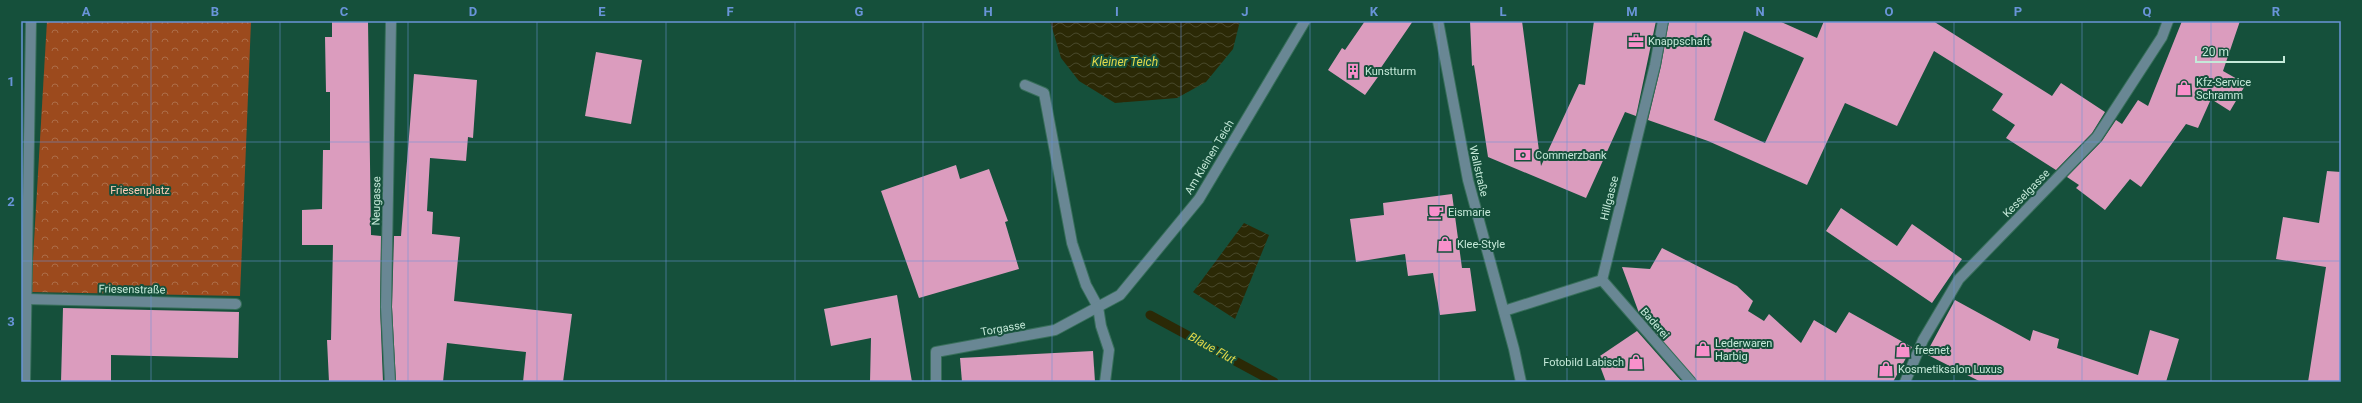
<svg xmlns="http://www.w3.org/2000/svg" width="2362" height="403" viewBox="0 0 2362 403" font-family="Roboto,sans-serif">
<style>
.park{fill:url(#park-crowns)}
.water{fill:url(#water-waves)}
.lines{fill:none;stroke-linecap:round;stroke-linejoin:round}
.stream{stroke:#2b2906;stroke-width:9}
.building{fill:#db9cbe;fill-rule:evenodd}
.minor-casing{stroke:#386f5b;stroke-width:12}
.minor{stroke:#698794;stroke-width:10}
.grid{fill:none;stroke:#6994d8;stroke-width:1;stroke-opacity:0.55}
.labels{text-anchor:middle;stroke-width:4;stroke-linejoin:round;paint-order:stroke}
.poi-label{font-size:11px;fill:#c5e9d9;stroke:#15503b;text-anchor:start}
.street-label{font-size:11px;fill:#c5e9d9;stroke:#15503b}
.park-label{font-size:11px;fill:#fecdb6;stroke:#15503b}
.water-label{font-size:12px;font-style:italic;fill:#e2d94a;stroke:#15503b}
.neatline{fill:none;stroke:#6994d8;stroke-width:1.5}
.grid-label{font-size:13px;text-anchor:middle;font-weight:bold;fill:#6994d8}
</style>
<defs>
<pattern id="park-crowns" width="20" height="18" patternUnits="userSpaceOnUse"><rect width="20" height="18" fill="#9c4a1d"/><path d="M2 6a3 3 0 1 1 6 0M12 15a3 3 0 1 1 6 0" fill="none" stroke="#ac6d48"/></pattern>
<pattern id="water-waves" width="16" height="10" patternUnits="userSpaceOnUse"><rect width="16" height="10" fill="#2b2906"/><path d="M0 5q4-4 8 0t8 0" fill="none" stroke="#48482a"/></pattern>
</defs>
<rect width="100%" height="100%" fill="#15503b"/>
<!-- park -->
<polygon class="park" points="47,21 251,21 240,296 31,292"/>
<!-- water -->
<g class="water">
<polygon points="1050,21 1240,21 1233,49 1206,82 1177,98 1115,103 1079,81 1061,58"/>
<polygon points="1244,223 1269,235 1235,319 1193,292"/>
</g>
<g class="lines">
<!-- stream -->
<polyline class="stream" points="1150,315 1274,382"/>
</g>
<!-- building -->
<g class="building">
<polygon points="332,21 368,21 371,235 381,236 380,307 383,382 329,382 327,340 331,340 333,245 302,245 302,210 322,209 323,150 330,150 330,92 326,92 325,37 332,37"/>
<polygon points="1365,21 1413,21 1378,72 1380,74 1365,95 1328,70 1342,48 1345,50"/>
<polygon points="1470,21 1522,21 1541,166 1579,84 1585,85 1594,21 1656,21 1636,116 1625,112 1586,198 1488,157 1474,65 1472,66"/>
<path d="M1669,21H1779L1817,38L1824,21H1933L2052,96L2061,83L2105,112L2092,133L2056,170L2006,138L2015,125L1992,110L2003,94L1934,51L1897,126L1845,103L1807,185L1708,141L1648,120L1661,66ZM1744,31L1804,58L1765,143L1714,120Z"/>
<polygon points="2182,21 2240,21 2223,71 2246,84 2230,111 2211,99 2198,128 2186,124 2141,187 2130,179 2105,210 2076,188 2079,185 2067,177 2102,141 2116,120 2122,124 2138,100 2148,106"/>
<polygon points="596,52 642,60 631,124 585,116"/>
<polygon points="414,74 477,80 473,138 468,137 466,161 430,158 427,211 433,212 432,234 460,237 454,301 572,314 563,382 523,382 526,352 447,343 443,382 396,382 392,307 394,236 401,236"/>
<polygon points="956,165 960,179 989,169 1008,221 1005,222 1019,269 919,298 881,191"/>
<polygon points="2327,171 2341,172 2341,382 2308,382 2326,267 2276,259 2283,217 2319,223"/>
<polygon points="1452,194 1462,268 1470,268 1476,311 1440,315 1433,273 1408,276 1405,254 1356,262 1350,219 1384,215 1383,203"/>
<polygon points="1841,208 1897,246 1912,224 1962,259 1932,303 1826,231"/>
<polygon points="1662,248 1737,286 1753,301 1748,311 1764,321 1769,314 1801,343 1814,320 1836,333 1849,312 1912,347 1893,382 1697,382 1639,313 1622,267 1650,269"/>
<polygon points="897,295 912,382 870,382 871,338 831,346 824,309"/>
<polygon points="1955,300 2030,341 2033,330 2059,339 2057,348 2138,375 2150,330 2179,339 2166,382 1981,382 1926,354"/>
<polygon points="63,308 239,312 238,358 111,355 111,382 61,382"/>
<polygon points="1637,331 1682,382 1606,382 1597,358"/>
<polygon points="1093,351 1095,382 962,382 960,358"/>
</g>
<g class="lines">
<defs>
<g id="minor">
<polyline points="1438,21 1468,180 1514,349 1521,382"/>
<polyline points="1025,85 1044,93 1072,243 1086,285 1098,307 1101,326 1109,350 1105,382"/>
<polyline points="1602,280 1655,65 1663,21"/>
<polyline points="1602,280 1691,382"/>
<polyline points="26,299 236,304"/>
<polyline points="1504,311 1602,280"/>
<polyline points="25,382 31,21"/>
<polyline points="390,382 386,307 391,21"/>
<polyline points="936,382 936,352 1055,330 1120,295 1199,199 1305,21"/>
<polyline points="1905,382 1923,340 1959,279 2097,137 2162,37 2168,21"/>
</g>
</defs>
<!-- minor casing -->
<use href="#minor" class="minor-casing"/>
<!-- minor -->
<use href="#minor" class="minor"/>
</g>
<!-- grid -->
<path class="grid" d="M151,21V382M280,21V382M408,21V382M537,21V382M666,21V382M795,21V382M923,21V382M1052,21V382M1181,21V382M1310,21V382M1439,21V382M1567,21V382M1696,21V382M1825,21V382M1954,21V382M2082,21V382M2211,21V382M21,142H2341M21,261H2341"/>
<!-- icons -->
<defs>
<symbol id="office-bare" viewBox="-9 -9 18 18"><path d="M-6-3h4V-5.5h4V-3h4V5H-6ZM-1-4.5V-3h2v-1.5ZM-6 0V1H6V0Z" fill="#f890cb" stroke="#15503b" stroke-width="2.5" paint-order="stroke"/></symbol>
<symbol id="building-bare" viewBox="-9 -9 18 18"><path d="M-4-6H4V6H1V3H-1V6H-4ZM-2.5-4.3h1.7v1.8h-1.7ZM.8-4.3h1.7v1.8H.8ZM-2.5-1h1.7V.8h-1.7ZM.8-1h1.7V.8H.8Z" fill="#f890cb" stroke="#15503b" stroke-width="2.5" paint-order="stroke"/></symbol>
<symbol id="shop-bare" viewBox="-9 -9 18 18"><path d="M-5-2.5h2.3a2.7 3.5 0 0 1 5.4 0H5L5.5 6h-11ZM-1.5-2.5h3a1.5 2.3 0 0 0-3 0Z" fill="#f890cb" stroke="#15503b" stroke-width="2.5" paint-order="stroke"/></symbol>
<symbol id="bank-bare" viewBox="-9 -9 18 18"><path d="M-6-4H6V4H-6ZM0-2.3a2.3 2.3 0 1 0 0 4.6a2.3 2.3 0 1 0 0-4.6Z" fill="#f890cb" stroke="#15503b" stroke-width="2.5" paint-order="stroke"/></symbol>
<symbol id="cafe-bare" viewBox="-9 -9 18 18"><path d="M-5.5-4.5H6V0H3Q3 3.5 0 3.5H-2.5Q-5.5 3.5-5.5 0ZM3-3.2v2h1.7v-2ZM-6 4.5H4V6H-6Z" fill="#f890cb" stroke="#15503b" stroke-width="2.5" paint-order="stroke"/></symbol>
</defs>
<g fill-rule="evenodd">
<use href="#office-bare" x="1625" y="30" width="22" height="22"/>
<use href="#building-bare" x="1342" y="60" width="22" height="22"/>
<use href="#shop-bare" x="2173" y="77" width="22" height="22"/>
<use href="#bank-bare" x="1512" y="144" width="22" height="22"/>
<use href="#cafe-bare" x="1425" y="201" width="22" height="22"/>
<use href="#shop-bare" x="1434" y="233" width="22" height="22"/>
<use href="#shop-bare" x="1692" y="338" width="22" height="22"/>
<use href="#shop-bare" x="1892" y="339" width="22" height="22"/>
<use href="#shop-bare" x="1625" y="351" width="22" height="22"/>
<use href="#shop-bare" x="1875" y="358" width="22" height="22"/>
</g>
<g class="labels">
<!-- poi labels -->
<g class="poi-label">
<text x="1648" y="45">Knappschaft</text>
<text x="1365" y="75">Kunstturm</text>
<text x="2196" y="86">Kfz-Service<tspan x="2196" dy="13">Schramm</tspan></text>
<text x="1535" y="159">Commerzbank</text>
<text x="1448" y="216">Eismarie</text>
<text x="1457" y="248">Klee-Style</text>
<text x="1715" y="347">Lederwaren<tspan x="1715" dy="13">Harbig</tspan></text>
<text x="1915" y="354">freenet</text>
<text x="1624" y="366" text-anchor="end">Fotobild Labisch</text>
<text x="1898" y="373">Kosmetiksalon Luxus</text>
</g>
<!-- street labels -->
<g class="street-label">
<text transform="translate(1209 157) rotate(-59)" y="4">Am Kleinen Teich</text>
<text transform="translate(1479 171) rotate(77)" y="4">Wallstraße</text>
<text transform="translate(2026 193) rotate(-46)" y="4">Kesselgasse</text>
<text transform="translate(1609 198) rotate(-76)" y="4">Hillgasse</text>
<text transform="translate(376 201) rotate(-89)" y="4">Neugasse</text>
<text transform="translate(132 289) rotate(1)" y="4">Friesenstraße</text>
<text transform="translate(1655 323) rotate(49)" y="4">Baderei</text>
<text transform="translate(1003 328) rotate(-10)" y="4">Torgasse</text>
</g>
<!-- park labels -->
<g class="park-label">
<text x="140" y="194">Friesenplatz</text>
</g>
<!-- water labels -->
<g class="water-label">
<text x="1125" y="66">Kleiner Teich</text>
<text transform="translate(1212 348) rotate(29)" y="4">Blaue Flut</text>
</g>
</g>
<!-- border -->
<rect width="2362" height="403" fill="none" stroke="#15503b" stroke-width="44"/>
<!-- scale -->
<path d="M2196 56v6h88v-6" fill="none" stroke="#c5e9d9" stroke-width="2"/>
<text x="2202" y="56" font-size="12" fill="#c5e9d9" stroke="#15503b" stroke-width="3" paint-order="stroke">20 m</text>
<rect x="22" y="22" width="2318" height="359" class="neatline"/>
<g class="grid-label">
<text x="86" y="16">A</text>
<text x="215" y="16">B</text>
<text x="344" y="16">C</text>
<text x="473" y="16">D</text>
<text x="602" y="16">E</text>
<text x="730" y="16">F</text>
<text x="859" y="16">G</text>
<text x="988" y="16">H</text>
<text x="1117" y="16">I</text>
<text x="1245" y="16">J</text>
<text x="1374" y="16">K</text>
<text x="1503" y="16">L</text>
<text x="1632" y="16">M</text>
<text x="1760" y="16">N</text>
<text x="1889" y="16">O</text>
<text x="2018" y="16">P</text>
<text x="2147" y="16">Q</text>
<text x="2276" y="16">R</text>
<text x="11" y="86">1</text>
<text x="11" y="206">2</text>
<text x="11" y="326">3</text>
</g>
</svg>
